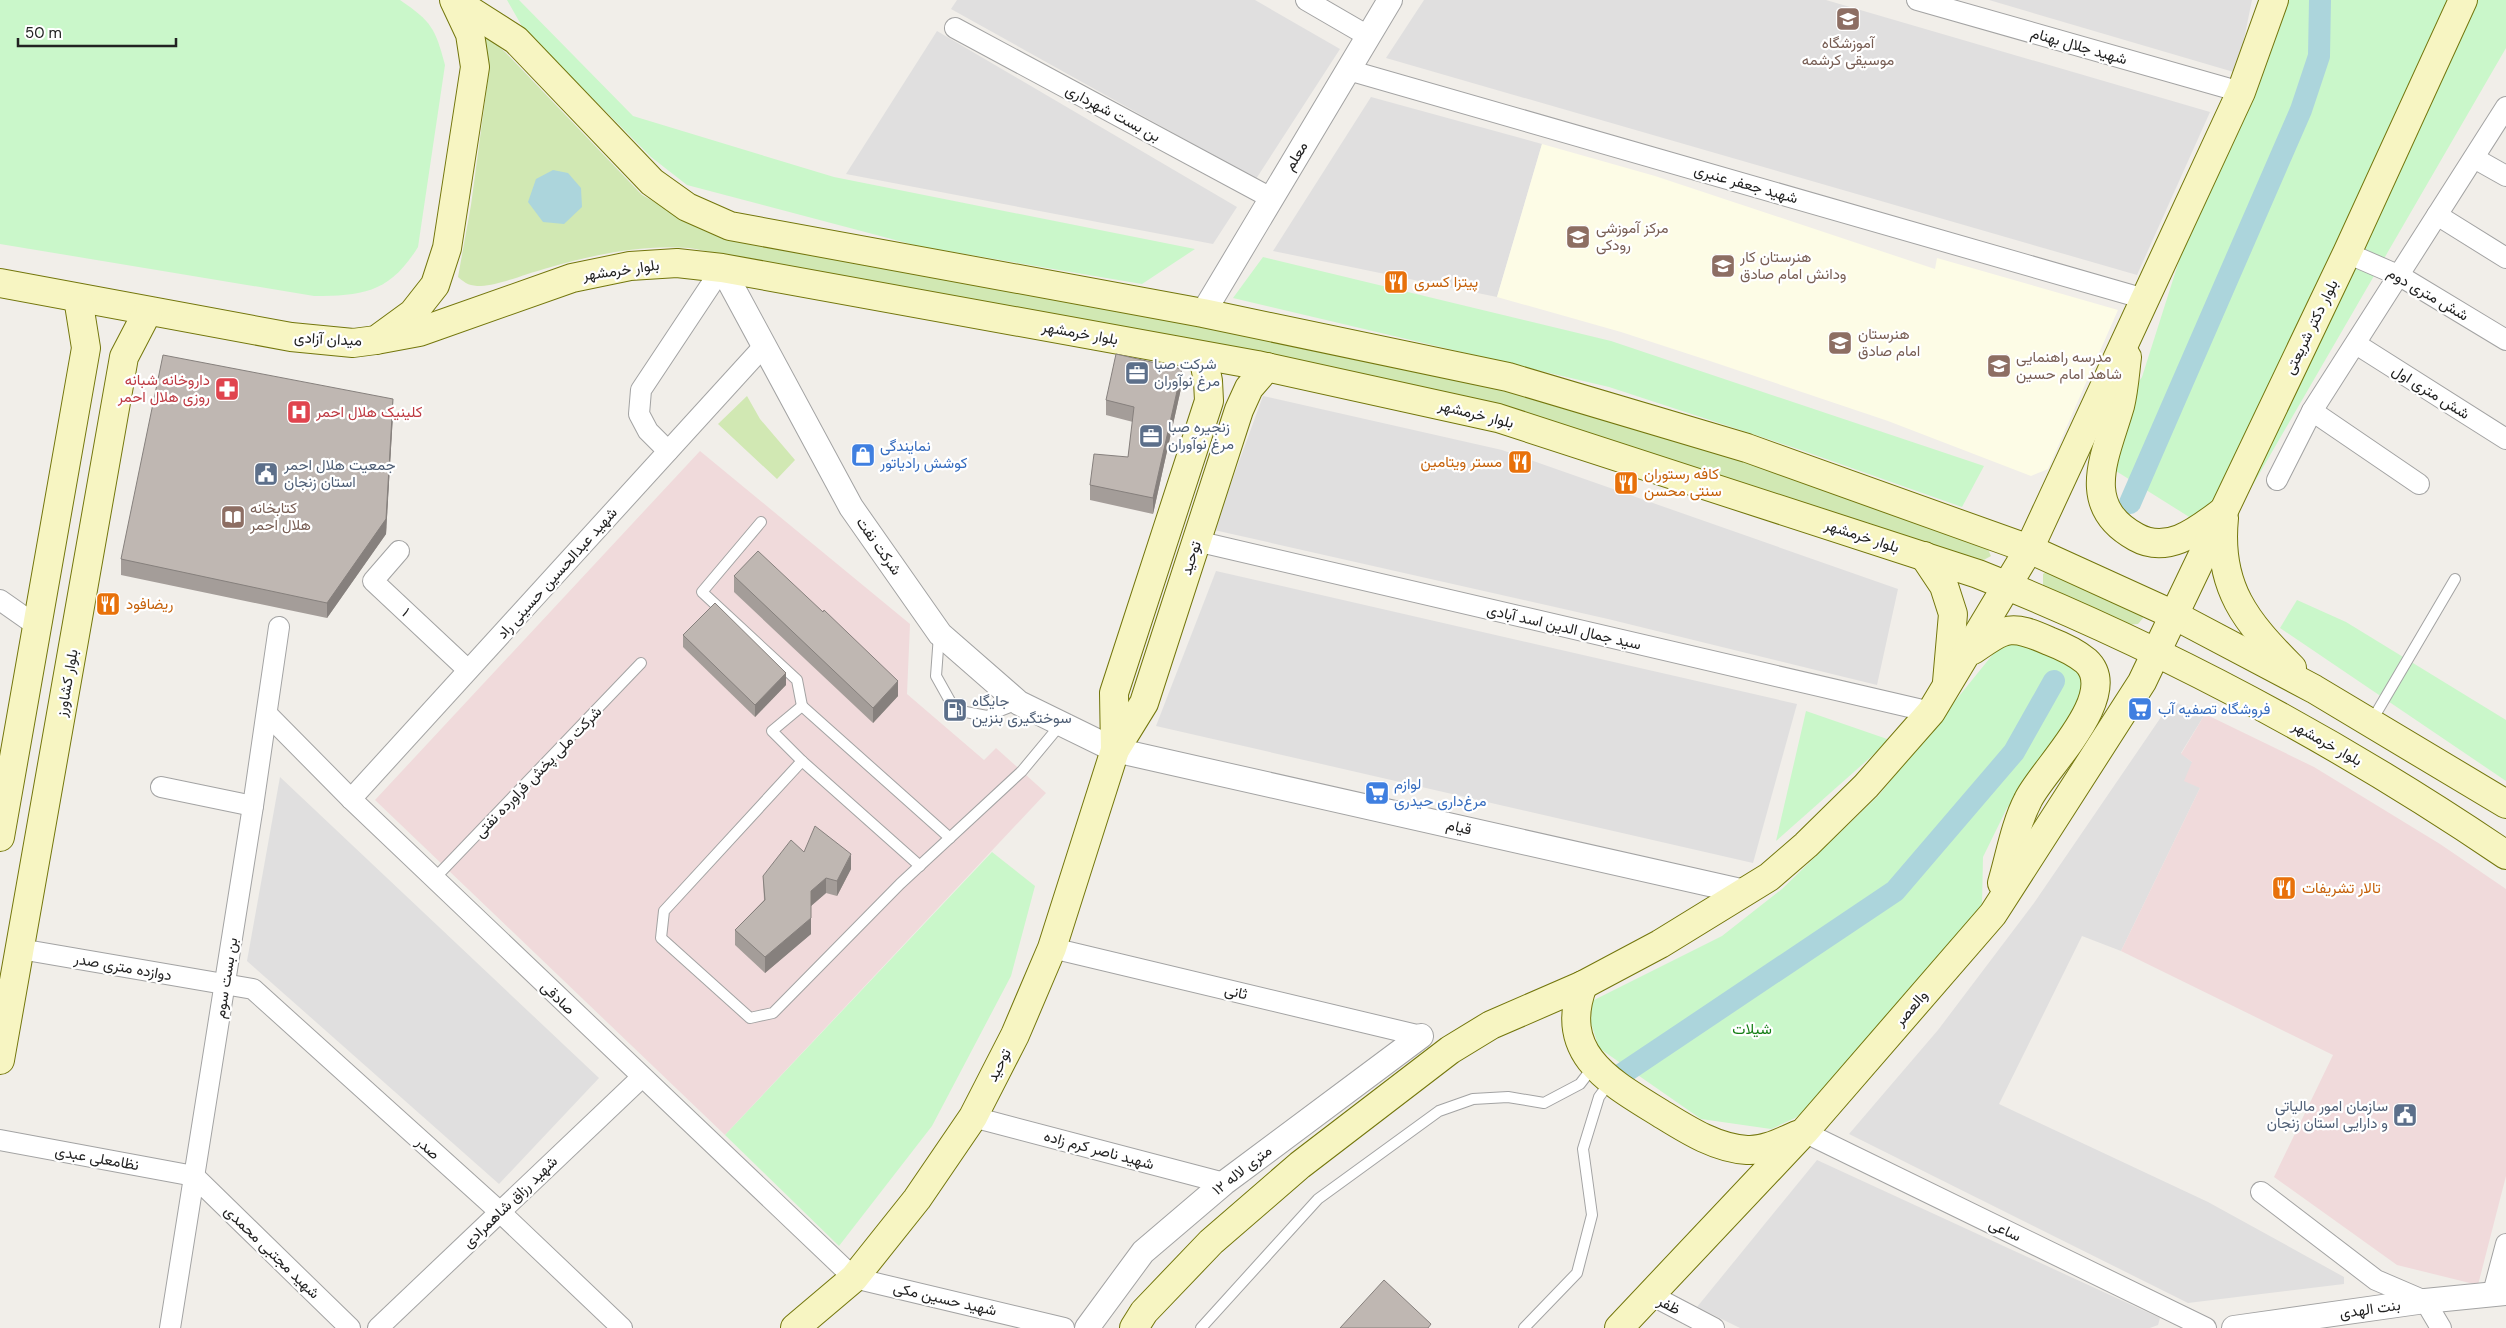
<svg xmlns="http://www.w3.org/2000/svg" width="2506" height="1328" viewBox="0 0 2506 1328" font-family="'DM Sans',Vazirmatn,sans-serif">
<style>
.residential{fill:#e0dfdf}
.commercial{fill:#f0dadb}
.education{fill:#fdfce6}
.grass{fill:#d1e8b3}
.park{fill:#caf7ca}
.water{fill:#acd5dc}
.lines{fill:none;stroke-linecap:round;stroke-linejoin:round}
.canal{stroke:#acd5dc;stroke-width:22}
.service-casing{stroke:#a3a3a3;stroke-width:12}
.minor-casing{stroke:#a3a3a3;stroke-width:22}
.tertiary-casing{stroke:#a3a3a3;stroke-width:26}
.secondary-casing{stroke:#73760c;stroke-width:30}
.service{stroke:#fff;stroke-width:10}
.minor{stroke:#fff;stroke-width:20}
.tertiary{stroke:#fff;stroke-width:24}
.secondary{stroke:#f7f5c2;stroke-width:28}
.wall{fill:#a49d99}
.shaded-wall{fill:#86807d}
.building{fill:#bfb7b2;stroke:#86807d}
.labels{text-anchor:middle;stroke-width:4.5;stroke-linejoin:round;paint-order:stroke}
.education-label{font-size:15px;fill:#785e54;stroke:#fff;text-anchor:start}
.street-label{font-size:15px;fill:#222;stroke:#fff}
.food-label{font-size:15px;fill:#c56008;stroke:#fff;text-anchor:start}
.service-label{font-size:15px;fill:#4e5e75;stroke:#fff;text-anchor:start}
.health-label{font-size:15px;fill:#be3a42;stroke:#fff;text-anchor:end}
.shop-label{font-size:15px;fill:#366cbe;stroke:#fff;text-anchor:start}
.park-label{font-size:15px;fill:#137d13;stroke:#fff}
</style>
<rect width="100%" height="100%" fill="#f1eee9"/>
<!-- residential -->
<g class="residential">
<polygon points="957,0 1255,0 1340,49 1256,179 951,9"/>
<polygon points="1424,0 1826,0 2210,112 2137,275 1386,58"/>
<polygon points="1989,0 2252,0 2237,73"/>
<polygon points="937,31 1237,207 1213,244 846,174"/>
<polygon points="1371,97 1542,144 1497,297 1273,251"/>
<polygon points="1263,396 1502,450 1898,589 1877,685 1608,619 1214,530"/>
<polygon points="1216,571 1797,704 1753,863 1156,726"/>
<polygon points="2172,701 2205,714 2181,753 2192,762 2200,788 2121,951 2082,936 1999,1104 2208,1202 2344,1277 2344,1284 2188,1303 1849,1134 1938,1030 2034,903"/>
<polygon points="280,777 599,1078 499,1184 247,961"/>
<polygon points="1817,1160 2160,1318 2158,1325 2150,1328 1740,1328 1697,1307"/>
</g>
<!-- commercial -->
<g class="commercial">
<polygon points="700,451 910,624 907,694 984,760 996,748 1046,793 725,1135 375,800"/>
<polygon points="2205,714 2314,767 2440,844 2506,889 2506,1176 2478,1285 2397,1265 2274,1177 2333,1055 2121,951 2200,788 2184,781 2192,762 2181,754"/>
</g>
<!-- education -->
<polygon class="education" points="1542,144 1655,176 1935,269 1937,258 2118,310 2048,469 2031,476 1888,421 1710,361 1621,332 1497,297"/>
<!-- grass -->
<g class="grass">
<path d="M482,32L506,53L642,195L698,226L1203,321L1508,387L1743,458L1986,545L1991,556L1980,562L1263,358L690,248C640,244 592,255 544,269C526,274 499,285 481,286C470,286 466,284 458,277L471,205L489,71Z"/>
<polygon points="747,396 760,419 795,460 777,479 718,424"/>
<polygon points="2050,569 2140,610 2143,618 2138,624 2127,625 2052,594 2043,585 2043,574"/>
</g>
<!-- park -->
<g class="park">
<path d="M0,0H400C432,22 435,28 445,65L418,247C390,292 364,296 314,296L0,244Z"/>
<polygon points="507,0 519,0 633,116 834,177 1195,249 1142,284 918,246 687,185 651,157 523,28"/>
<polygon points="2258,0 2506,0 2506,48 2243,502 2194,520 2108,466 2132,391 2142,377 2215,148"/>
<polygon points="1263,257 1611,341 1984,466 1962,507 1798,449 1609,387 1233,298"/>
<polygon points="2297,600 2346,622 2506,720 2506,781 2280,628"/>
<polygon points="2023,640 2084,671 2087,688 2055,745 2007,808 1983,857 1982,905 1954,944 1814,1105 1795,1118 1771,1129 1701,1119 1599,1048 1591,1023 1592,1001 1722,936 1782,889 1879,795 2002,643"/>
<polygon points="1806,711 1890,740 1776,841"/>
<polygon points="992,852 1035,886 1011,976 932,1126 839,1246 725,1135"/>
</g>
<!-- water -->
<polygon class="water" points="553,170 568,173 581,188 582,207 564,224 543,222 528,202 536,179"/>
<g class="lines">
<!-- canal -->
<g class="canal">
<polyline points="2130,503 2301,110 2319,56 2320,0"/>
<polyline points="1610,1082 1895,891 2014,752 2054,681"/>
</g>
<defs>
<g id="service">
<polyline points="761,522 702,592 797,680 802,706"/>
<polyline points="939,635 936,676 955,710 987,716 1018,704"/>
<polyline points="2371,722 2455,579"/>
<polyline points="802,761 664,911 661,938 750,1018 773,1013 900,884 1022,771 1061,724"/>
<polyline points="920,866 802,761 772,731 802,706 950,838"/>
<polyline points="434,879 641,663"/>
<polyline points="1201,1328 1318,1199 1439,1111 1473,1099 1508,1097 1544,1103 1580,1084 1593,1067"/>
<polyline points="1524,1328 1577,1273 1592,1215 1583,1149 1599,1097 1610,1082"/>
</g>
<g id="minor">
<polyline points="1306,0 1368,36"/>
<polyline points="1917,0 2241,92"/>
<polyline points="955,28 1271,198"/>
<polyline points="1348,70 2145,299"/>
<polyline points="2474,158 2506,176"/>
<polyline points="2437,215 2506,258"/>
<polyline points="2347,253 2400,276 2506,340"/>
<polyline points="2356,344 2506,439"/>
<polyline points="2312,411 2419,484"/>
<polyline points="668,451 648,431 639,414 641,390 722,268"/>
<polyline points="2277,480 2312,411 2506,107"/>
<polyline points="1196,541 1931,712"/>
<polyline points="399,551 373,581 468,670"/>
<polyline points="0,600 37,626"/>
<polyline points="267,714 351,799 854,1278 1064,1328"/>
<polyline points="161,787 253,806"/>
<polyline points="351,799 764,346"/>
<polyline points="1052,948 1421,1036"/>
<polyline points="20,949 253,989 500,1212 622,1328"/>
<polyline points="973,1117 1224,1183"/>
<polyline points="1804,1132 2206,1328"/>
<polyline points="0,1140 194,1176 350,1328"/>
<polyline points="2261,1192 2376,1280 2425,1301 2441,1328"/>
<polyline points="2493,1293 2506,1244"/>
<polyline points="1651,1295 1714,1328"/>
<polyline points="170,1328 253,806 279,627"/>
<polyline points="378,1328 642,1077"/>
</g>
<g id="tertiary">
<polyline points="722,268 851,507 940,634 1019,703 1115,750 1745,892"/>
<polyline points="1203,313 1390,0"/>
<polyline points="1087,1328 1143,1252 1224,1183 1421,1036"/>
<polyline points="2234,1328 2425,1301 2506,1293"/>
</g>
<g id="secondary">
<polyline points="455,1 516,40 652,182 687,207 730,226 1203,313 1508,377 1747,448 2029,549 2174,615 2314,689 2506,804"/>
<polyline points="0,283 291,337 353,343 376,340 413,313 435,285 447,248 475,67 470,34 454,0"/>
<path d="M376,340L419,332L572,278L630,266L677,263L722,268L1257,365L1498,418L1978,574C2164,648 2341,743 2506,855"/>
<path d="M2127,357C2125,373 2124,390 2120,406C2106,455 2078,505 2136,537C2168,555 2198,530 2222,512"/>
<path d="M2224,518C2217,587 2246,622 2292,668"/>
<polyline points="1924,556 1944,586 1953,614 1947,682"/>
<path d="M1973,650C2006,627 2011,624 2049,641C2062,646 2075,652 2086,661C2123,695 2042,770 2028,800C2015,825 2010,856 2002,883"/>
<polyline points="1115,750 1114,693 1209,401 1208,381 1203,356"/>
<polyline points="0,837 86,348 78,298"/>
<path d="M1583,985C1557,1054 1610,1082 1660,1113C1686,1129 1715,1148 1747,1150C1764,1151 1781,1142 1797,1135"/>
<polyline points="0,1060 124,357 148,311"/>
<polyline points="795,1328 854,1278 917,1199 973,1117 1015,1035 1052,948 1115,750 1144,703 1239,410 1249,388 1267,367"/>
<polyline points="1134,1328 1144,1312 1211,1242 1300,1165 1450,1050 1491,1025 1583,985 1660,944 1769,877 1806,845 1866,786 1931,712 2029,549 2241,92 2274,0"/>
<polyline points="1619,1328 1804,1132 1993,914 2142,682 2347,253 2463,0"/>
</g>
</defs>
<!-- service casing -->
<use href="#service" class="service-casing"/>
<!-- minor casing -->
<use href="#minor" class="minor-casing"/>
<!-- tertiary casing -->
<use href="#tertiary" class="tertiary-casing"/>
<!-- secondary casing -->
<use href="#secondary" class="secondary-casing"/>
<!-- service -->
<use href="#service" class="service"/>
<!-- minor -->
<use href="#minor" class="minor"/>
<!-- tertiary -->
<use href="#tertiary" class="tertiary"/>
<!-- secondary -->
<use href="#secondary" class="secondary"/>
</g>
<!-- wall -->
<g class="wall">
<polygon points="1182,384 1153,514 1090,500 1090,485 1128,457 1133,422 1106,415 1106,400"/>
<polygon points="393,414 386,534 327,618 121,575 121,559"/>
<polygon points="734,576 898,696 873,723 734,592"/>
<polygon points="683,635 786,685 755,717 683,647"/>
<polygon points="804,852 851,869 837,896 826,893 811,906 811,934 765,973 735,945 735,930 764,900 763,876"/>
</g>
<!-- shaded-wall -->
<g class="shaded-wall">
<polygon points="1182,369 1182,384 1153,514 1153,498"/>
<polygon points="393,399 393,414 386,534 327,618 327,603"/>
<polygon points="786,673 786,685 755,717 755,705"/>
<polygon points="898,681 898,696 873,723 873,708"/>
<polygon points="851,854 851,869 837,896 837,881"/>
<polygon points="826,878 826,893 811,906 811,891"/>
<polygon points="811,918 811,934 765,973 765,957"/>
</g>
<!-- building -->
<g class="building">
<polygon points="1116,354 1182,369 1153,498 1090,485 1094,454 1128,457 1134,407 1106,400"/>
<polygon points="163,355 393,399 386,519 327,603 121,559"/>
<polygon points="758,551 823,612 824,610 898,681 873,708 734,576"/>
<polygon points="715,603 786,673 755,705 683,635"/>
<polygon points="815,826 851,854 837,881 826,878 811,891 811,918 765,957 735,930 765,900 763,876 791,840 804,852"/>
<polygon points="1384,1280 1431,1324 1428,1328 1340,1328"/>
</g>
<!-- icons -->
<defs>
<symbol id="school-square" viewBox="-11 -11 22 22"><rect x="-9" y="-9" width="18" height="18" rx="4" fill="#8d6e63" stroke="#fff"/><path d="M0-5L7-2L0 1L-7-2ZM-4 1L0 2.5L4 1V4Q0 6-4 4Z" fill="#fff"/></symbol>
<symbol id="restaurant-square" viewBox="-11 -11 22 22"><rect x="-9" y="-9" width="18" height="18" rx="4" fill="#e8710a" stroke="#fff"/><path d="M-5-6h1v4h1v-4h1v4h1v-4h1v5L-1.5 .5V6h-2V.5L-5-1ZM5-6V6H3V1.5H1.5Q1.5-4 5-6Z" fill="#fff"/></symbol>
<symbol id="office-square" viewBox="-11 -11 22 22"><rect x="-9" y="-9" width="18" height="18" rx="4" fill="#5c6f8a" stroke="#fff"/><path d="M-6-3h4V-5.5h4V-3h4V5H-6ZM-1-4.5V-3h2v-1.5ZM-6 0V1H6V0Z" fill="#fff"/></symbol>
<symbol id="pharmacy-square" viewBox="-11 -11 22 22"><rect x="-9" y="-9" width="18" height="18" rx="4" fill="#e0444e" stroke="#fff"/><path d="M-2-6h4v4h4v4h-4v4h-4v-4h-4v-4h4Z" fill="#fff"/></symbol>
<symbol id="hospital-square" viewBox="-11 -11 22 22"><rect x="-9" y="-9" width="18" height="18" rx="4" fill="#e0444e" stroke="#fff"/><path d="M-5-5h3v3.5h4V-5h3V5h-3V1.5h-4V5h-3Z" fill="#fff"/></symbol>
<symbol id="shop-square" viewBox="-11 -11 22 22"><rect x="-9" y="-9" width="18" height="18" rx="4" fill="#3f7fe0" stroke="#fff"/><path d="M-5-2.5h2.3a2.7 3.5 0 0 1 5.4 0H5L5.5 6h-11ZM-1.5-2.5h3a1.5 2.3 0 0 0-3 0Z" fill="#fff"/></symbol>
<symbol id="civic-square" viewBox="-11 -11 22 22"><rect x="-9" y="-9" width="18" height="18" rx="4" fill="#5c6f8a" stroke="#fff"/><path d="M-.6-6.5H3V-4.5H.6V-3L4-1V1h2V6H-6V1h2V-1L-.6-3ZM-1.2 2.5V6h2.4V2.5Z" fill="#fff"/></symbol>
<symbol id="library-square" viewBox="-11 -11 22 22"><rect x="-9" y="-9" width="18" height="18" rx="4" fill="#8d6e63" stroke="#fff"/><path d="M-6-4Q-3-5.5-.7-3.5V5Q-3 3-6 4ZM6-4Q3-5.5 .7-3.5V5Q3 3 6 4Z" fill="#fff"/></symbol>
<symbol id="supermarket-square" viewBox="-11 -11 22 22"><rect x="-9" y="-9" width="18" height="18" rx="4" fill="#3f7fe0" stroke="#fff"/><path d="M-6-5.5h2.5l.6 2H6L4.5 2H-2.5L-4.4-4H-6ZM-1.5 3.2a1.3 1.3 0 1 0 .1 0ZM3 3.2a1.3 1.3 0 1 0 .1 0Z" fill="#fff"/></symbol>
<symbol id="fuel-square" viewBox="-11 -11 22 22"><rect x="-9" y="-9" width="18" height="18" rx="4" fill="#5c6f8a" stroke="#fff"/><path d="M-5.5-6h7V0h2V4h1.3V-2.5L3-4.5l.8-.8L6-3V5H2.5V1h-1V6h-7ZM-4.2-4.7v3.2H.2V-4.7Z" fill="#fff"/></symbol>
</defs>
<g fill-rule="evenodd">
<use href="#school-square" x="1834" y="5" width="28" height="28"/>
<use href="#school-square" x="1564" y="223" width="28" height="28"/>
<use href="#school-square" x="1709" y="252" width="28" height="28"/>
<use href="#restaurant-square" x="1382" y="268" width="28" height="28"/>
<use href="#school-square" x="1826" y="329" width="28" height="28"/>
<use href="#school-square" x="1985" y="352" width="28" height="28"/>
<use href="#office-square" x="1123" y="359" width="28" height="28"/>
<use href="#pharmacy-square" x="213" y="375" width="28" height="28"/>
<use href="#hospital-square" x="285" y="398" width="28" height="28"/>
<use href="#office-square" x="1137" y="422" width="28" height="28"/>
<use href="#shop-square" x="849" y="441" width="28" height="28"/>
<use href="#restaurant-square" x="1506" y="448" width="28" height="28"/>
<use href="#civic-square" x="252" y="460" width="28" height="28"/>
<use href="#restaurant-square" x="1612" y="469" width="28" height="28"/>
<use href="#library-square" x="219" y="503" width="28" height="28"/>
<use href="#restaurant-square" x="94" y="590" width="28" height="28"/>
<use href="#supermarket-square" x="2126" y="695" width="28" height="28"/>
<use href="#fuel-square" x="941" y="696" width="28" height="28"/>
<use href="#supermarket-square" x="1363" y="779" width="28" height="28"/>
<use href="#restaurant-square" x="2270" y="874" width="28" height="28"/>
<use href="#civic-square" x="2391" y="1101" width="28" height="28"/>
</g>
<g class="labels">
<!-- education labels -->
<g class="education-label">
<text x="1848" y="48" text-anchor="middle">آموزشگاه<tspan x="1848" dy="17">موسیقی کرشمه</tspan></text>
<text x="1596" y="233">مرکز آموزشی<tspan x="1596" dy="17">رودکی</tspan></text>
<text x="1740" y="262">هنرستان کار<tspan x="1740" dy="17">ودانش امام صادق</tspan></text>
<text x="1858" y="339">هنرستان<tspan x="1858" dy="17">امام صادق</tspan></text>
<text x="2016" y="362">مدرسه راهنمایی<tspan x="2016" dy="17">شاهد امام حسین</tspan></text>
<text x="250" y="513">کتابخانه<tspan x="250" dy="17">هلال احمر</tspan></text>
</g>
<!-- street labels -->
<g class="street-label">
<text transform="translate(2079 46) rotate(16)" y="5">شهید جلال بهنام</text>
<text transform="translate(1113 113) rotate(28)" y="5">بن بست شهرداری</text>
<text transform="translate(1296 156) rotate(-59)" y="5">معلم</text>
<text transform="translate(1746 184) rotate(16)" y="5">شهید جعفر عنبری</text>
<text transform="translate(621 270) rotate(-8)" y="5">بلوار خرمشهر</text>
<text transform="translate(2428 294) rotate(30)" y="5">شش متری دوم</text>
<text transform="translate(2311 327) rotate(-64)" y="5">بلوار دکتر شریعتی</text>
<text transform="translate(1080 333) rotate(10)" y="5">بلوار خرمشهر</text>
<text transform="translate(328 339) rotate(3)" y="5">میدان آزادی</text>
<text transform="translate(2431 392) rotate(32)" y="5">شش متری اول</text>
<text transform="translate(1476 414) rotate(14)" y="5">بلوار خرمشهر</text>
<text transform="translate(1862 536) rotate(18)" y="5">بلوار خرمشهر</text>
<text transform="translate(879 546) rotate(55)" y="5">شرکت نفت</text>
<text transform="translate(1191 558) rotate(-72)" y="5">توحید</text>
<text transform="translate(557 573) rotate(-48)" y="5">شهید عبدالحسین حسینی راد</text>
<text transform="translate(406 612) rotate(43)" y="5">۱</text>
<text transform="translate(1564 627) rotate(13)" y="5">سید جمال الدین اسد آبادی</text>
<text transform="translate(67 683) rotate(-80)" y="5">بلوار کشاورز</text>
<text transform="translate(2327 743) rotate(29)" y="5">بلوار خرمشهر</text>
<text transform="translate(538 772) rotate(-46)" y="5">شرکت ملی پخش فراورده نفتی</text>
<text transform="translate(1459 827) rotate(13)" y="5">قیام</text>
<text transform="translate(123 967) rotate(10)" y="5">دوازده متری صدر</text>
<text transform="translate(226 978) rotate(-81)" y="5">بن بست سوم</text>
<text transform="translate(1236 992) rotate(13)" y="5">ثانی</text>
<text transform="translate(558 998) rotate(44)" y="5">صادقی</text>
<text transform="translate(1911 1008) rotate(-49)" y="5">والعصر</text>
<text transform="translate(999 1065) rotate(-63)" y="5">توحید</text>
<text transform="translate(428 1148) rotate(42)" y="5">صدر</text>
<text transform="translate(1099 1150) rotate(15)" y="5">شهید ناصر کرم زاده</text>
<text transform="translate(97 1158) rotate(10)" y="5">نظامعلی عبدی</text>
<text transform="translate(1242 1170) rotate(-38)" y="5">۱۲ متری لاله</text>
<text transform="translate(510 1202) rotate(-44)" y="5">شهید رزاق شاهمرادی</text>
<text transform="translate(2005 1230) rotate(26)" y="5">ساعی</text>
<text transform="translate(272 1252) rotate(44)" y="5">شهید مجتبی محمدی</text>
<text transform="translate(945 1299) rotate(13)" y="5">شهید حسین مکی</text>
<text transform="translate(1669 1305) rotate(28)" y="5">ظفر</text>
<text transform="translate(2370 1309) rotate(-8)" y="5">بنت الهدی</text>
</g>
<!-- food labels -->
<g class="food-label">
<text x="1414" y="287">پیتزا کسری</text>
<text x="1502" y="467" text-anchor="end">مستر ویتامین</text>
<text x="1644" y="479">کافه رستوران<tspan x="1644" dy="17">سنتی محسن</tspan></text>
<text x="126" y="609">ریضافود</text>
<text x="2302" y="893">تالار تشریفات</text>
</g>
<!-- service labels -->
<g class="service-label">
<text x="1154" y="369">شرکت صبا<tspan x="1154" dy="17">مرغ نوآوران</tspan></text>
<text x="1168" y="432">زنجیره صبا<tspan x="1168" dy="17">مرغ نوآوران</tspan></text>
<text x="284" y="470">جمعیت هلال احمر<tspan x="284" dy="17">استان زنجان</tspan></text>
<text x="972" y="706">جایگاه<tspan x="972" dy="17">سوختگیرى بنزین</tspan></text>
<text x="2388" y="1111" text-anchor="end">سازمان امور مالیاتی<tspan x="2388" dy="17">و دارایی استان زنجان</tspan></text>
</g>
<!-- health labels -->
<g class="health-label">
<text x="210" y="385">داروخانه شبانه<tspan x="210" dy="17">روزی هلال احمر</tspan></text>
<text x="316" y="417" text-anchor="start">کلینیک هلال احمر</text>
</g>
<!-- shop labels -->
<g class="shop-label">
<text x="880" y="451">نمایندگی<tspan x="880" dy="17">کوشش رادیاتور</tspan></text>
<text x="2158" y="714">فروشگاه تصفیه آب</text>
<text x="1394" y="789">لوازم<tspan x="1394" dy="17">مرغ‌داری حیدری</tspan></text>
</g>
<!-- park labels -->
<g class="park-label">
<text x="1752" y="1034">شیلات</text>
</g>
</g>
<!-- scale -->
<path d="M18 38v8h158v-8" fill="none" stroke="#222222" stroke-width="2.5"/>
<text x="25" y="38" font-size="15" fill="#222222" stroke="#ffffff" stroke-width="4" paint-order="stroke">50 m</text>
</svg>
